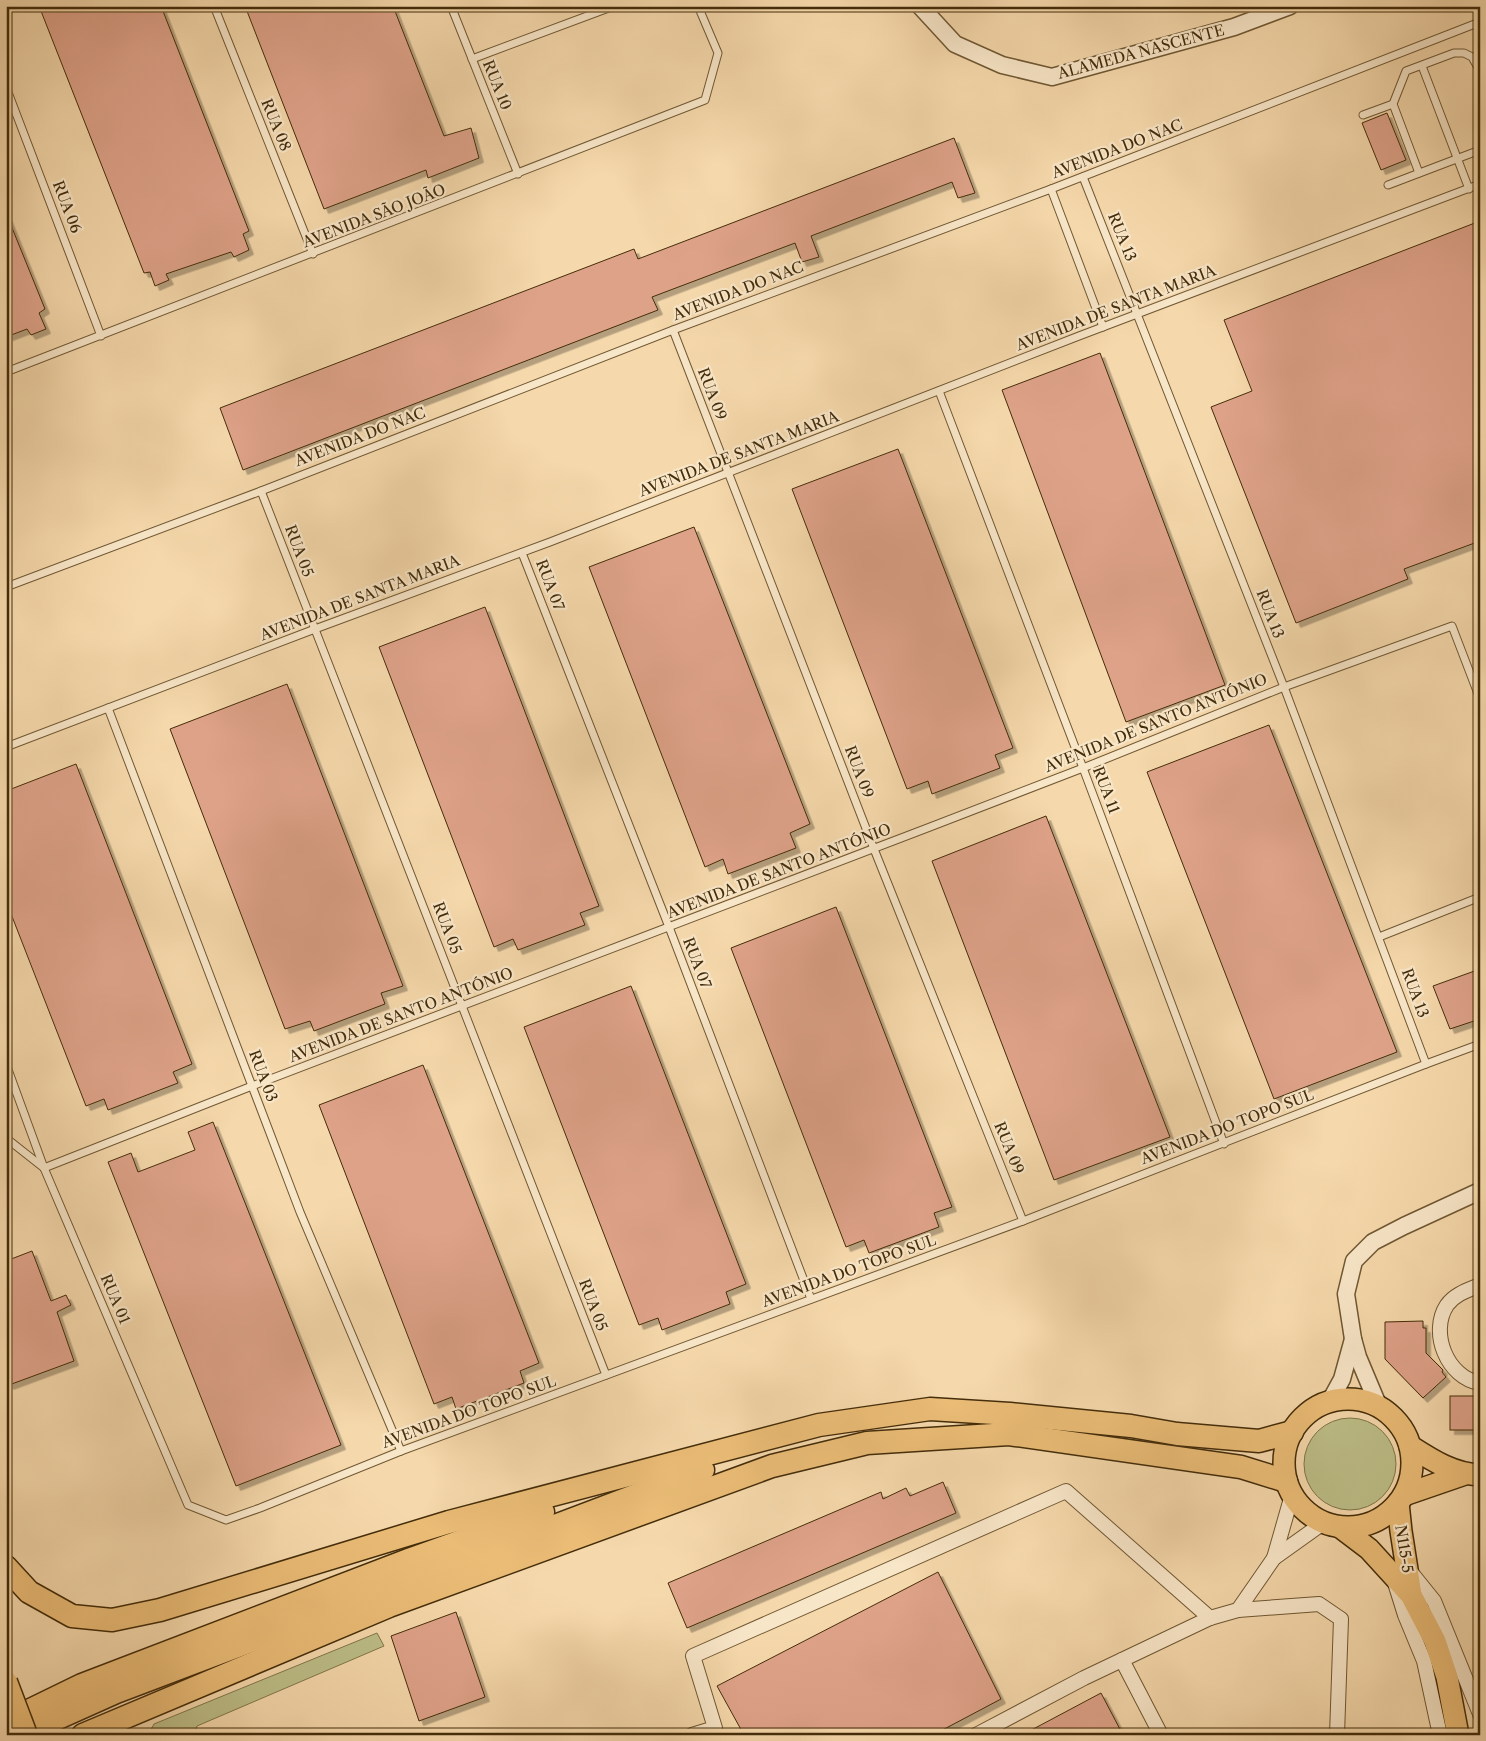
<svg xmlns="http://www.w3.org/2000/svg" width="1486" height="1741" viewBox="0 0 1486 1741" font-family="'Libre Caslon Text',serif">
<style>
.green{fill:#bdbe88;stroke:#80764a}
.building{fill:#dea289;stroke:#442d0b;filter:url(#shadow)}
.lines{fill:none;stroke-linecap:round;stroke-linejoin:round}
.service-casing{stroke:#705833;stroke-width:9}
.minor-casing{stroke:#705833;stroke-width:16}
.tertiary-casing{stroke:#705833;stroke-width:19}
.primary-casing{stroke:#442d0b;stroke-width:24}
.trunk-casing{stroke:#442d0b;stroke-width:25}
.service{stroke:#f8e6c8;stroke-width:7}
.minor{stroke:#f8e6c8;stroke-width:14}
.tertiary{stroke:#f8e6c8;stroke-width:16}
.primary{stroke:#eabc76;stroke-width:21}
.trunk{stroke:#eabc76;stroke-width:22}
.trunk-bridge-casing{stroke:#442d0b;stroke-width:25;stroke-linecap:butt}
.trunk-bridge{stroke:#eabc76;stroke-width:22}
.labels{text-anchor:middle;stroke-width:4.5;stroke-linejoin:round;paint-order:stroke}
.street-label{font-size:15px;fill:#442d0b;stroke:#f8e6c8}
</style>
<defs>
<filter id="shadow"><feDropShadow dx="4.5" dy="4.5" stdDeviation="0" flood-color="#0004"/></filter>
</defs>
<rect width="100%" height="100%" fill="#f5d8ab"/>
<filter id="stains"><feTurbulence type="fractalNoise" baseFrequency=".004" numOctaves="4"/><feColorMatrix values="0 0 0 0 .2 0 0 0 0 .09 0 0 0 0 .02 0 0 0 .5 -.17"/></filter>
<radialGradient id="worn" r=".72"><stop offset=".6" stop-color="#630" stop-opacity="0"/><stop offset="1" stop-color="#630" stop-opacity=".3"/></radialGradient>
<!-- green -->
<g class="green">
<circle cx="1350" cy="1464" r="46"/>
<polygon points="377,1633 384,1646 197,1726 195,1735 148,1735 154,1724"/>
</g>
<!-- building -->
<g class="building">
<polygon points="39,6 161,6 249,231 243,234 249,250 234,257 231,252 166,274 169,280 155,286 150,272 144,273"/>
<polygon points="245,6 393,6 444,136 471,128 479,158 428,178 426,170 324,209"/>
<polygon points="1387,113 1406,160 1381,170 1362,123"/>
<polygon points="954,138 975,193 958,198 952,182 811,236 819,257 802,262 795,243 652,297 658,310 243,470 220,408 634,249 638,259"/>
<polygon points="6,213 45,309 39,313 46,329 31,335 27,329 6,337"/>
<polygon points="1480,221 1480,541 1404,569 1408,579 1296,623 1211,407 1252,391 1224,320"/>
<polygon points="1100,353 1225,685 1126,722 1002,390"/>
<polygon points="898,449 1013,748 995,755 1000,768 932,794 928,781 907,789 792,489"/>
<polygon points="694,527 810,824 790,833 796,848 728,874 723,859 705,867 589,567"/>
<polygon points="485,607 599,906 580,913 585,925 518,950 513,939 494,947 379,647"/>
<polygon points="287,684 403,986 381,993 385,1004 314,1031 310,1021 285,1029 170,729"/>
<polygon points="1269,725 1397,1052 1274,1099 1147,772"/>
<polygon points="76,764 192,1064 173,1072 178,1083 108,1110 104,1099 86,1106 6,901 6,791"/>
<polygon points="1046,816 1170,1137 1054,1180 932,861"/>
<polygon points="836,907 952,1207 934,1213 939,1227 869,1253 864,1240 846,1247 731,948"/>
<polygon points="1480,969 1480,1019 1450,1029 1433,986"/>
<polygon points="631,986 746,1284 726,1292 730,1304 662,1330 658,1318 639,1325 524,1027"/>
<polygon points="423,1065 539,1363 520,1371 524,1383 456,1409 452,1397 434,1404 319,1105"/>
<polygon points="213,1122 341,1445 236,1486 108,1162 131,1153 138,1172 195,1150 188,1132"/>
<polygon points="32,1251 51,1301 66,1295 71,1305 57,1312 74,1361 9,1385 6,1377 6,1261"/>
<polygon points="1423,1321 1423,1328 1426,1328 1426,1353 1443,1370 1442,1372 1446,1377 1423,1398 1385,1359 1385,1322"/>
<rect x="1450" y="1396" width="30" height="34"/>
<polygon points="943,1482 956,1513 687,1628 668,1583 881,1492 883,1499 906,1488 910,1496"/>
<polygon points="938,1572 1001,1699 933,1735 744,1735 717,1686"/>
<polygon points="456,1612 485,1697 419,1721 391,1636"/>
<polygon points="1101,1693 1123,1735 1022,1735"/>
</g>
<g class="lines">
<defs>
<g id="service">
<polyline points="214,6 313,254"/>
<polyline points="451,6 518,174"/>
<polyline points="472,59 614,6"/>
<polyline points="1422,66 1469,189"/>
<polyline points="6,87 101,336"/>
<polyline points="1363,115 1393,104"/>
<polyline points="1419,173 1393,104 1406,71 1454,53 1464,53 1472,57 1480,71"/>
<polyline points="1083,177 1284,687 1426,1064"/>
<polyline points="1388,185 1480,150"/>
<polyline points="1051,189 1103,327"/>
<polyline points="673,330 874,849 1023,1221"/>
<polyline points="6,372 705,100 718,53 698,6"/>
<polyline points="939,391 1083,768 1224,1144"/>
<polyline points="261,491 606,1375"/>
<polyline points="522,553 669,927 811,1299"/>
<polyline points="6,587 261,491 673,330 1051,189 1480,22"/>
<polyline points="108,708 300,1212 401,1451"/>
<polyline points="6,747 315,629 550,542 1079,336 1480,184"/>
<polyline points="1379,937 1480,897"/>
<polyline points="6,1064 44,1168 188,1505 226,1520 260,1508 401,1451 1023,1221 1426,1064 1480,1044"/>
<polyline points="6,1138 44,1168 252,1086 930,827 1083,768 1284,687 1452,626 1480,699"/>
</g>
<g id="minor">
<path d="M1480,1285C1468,1290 1455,1294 1447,1305C1429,1332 1447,1378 1480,1383"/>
<polyline points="1274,1558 1292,1495"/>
<polyline points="1409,1570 1434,1601 1480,1714"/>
<polyline points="1395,1583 1405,1615 1424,1661 1440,1735"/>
<polyline points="1238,1610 1274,1558 1323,1523"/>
<polyline points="1122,1660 1161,1735"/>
<polyline points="692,1735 715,1728 693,1656 1066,1491 1210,1618"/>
<polyline points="976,1735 1084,1678 1210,1618 1238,1610 1319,1604 1341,1619 1337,1735"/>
</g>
<g id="tertiary">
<polyline points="920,6 955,44 1002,65 1052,77 1234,27 1290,6"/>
<polyline points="1330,1401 1342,1379 1353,1339"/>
<polyline points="1379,1407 1358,1357 1353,1339 1346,1294 1354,1261 1373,1242 1404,1226 1480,1191"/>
</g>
<g id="primary">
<circle cx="1348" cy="1463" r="64"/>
<path d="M1410,1446C1432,1460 1453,1474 1480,1475"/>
<polyline points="1404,1495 1465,1474"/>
<polyline points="1398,1503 1401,1531 1411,1595"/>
<polyline points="1340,1527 1369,1549 1411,1595 1435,1641 1447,1677 1458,1735"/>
</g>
<g id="trunk">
<polyline points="6,1567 29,1592 72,1616 112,1620 160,1610 449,1522 819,1425 930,1409 1010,1414 1131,1426 1177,1434 1259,1441 1292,1432"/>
<polyline points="6,1722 82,1685 411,1559 543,1512"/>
<polyline points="20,1735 116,1692 703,1470"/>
<polyline points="83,1735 389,1606 772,1466 867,1443 1009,1434 1241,1467 1286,1481"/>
</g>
</defs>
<!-- service casing -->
<use href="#service" class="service-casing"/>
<!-- minor casing -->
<use href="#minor" class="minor-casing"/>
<!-- tertiary casing -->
<use href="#tertiary" class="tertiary-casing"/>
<!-- primary casing -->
<use href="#primary" class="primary-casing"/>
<!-- trunk casing -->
<use href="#trunk" class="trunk-casing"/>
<!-- service -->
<use href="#service" class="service"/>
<!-- minor -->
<use href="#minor" class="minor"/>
<!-- tertiary -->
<use href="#tertiary" class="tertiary"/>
<!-- primary -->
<use href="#primary" class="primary"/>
<!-- trunk -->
<use href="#trunk" class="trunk"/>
<defs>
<polyline id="trunk-bridge" points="6,1682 26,1735"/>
</defs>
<!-- trunk-bridge casing -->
<use href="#trunk-bridge" class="trunk-bridge-casing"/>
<!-- trunk-bridge -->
<use href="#trunk-bridge" class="trunk-bridge"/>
</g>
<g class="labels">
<!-- street labels -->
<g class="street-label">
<text transform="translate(1141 52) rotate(-15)" y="5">ALAMEDA NASCENTE</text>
<text transform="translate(497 85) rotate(68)" y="5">RUA 10</text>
<text transform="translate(276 125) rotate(68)" y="5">RUA 08</text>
<text transform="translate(1117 149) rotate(-21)" y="5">AVENIDA DO NAC</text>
<text transform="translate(67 207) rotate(69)" y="5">RUA 06</text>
<text transform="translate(374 216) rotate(-21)" y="5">AVENIDA SÃO JOÃO</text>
<text transform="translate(1122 237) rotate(68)" y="5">RUA 13</text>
<text transform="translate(738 291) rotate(-21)" y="5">AVENIDA DO NAC</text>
<text transform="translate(1116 308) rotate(-21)" y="5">AVENIDA DE SANTA MARIA</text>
<text transform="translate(712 394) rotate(69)" y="5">RUA 09</text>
<text transform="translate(360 437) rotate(-21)" y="5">AVENIDA DO NAC</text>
<text transform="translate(739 454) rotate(-21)" y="5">AVENIDA DE SANTA MARIA</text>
<text transform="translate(299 551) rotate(69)" y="5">RUA 05</text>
<text transform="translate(550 585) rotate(69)" y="5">RUA 07</text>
<text transform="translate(360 598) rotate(-21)" y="5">AVENIDA DE SANTA MARIA</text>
<text transform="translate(1270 614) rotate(69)" y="5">RUA 13</text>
<text transform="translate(1156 723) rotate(-22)" y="5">AVENIDA DE SANTO ANTÓNIO</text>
<text transform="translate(859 772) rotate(69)" y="5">RUA 09</text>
<text transform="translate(1106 790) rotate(69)" y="5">RUA 11</text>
<text transform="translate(779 871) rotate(-21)" y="5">AVENIDA DE SANTO ANTÓNIO</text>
<text transform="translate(447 928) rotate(69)" y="5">RUA 05</text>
<text transform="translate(697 963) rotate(69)" y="5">RUA 07</text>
<text transform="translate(1415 993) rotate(70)" y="5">RUA 13</text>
<text transform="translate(401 1015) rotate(-21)" y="5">AVENIDA DE SANTO ANTÓNIO</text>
<text transform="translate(263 1076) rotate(69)" y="5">RUA 03</text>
<text transform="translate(1227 1127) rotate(-21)" y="5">AVENIDA DO TOPO SUL</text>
<text transform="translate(1009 1148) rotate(68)" y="5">RUA 09</text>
<text transform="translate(849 1271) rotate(-20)" y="5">AVENIDA DO TOPO SUL</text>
<text transform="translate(115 1299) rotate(67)" y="5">RUA 01</text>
<text transform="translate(593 1305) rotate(69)" y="5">RUA 05</text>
<text transform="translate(469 1412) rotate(-20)" y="5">AVENIDA DO TOPO SUL</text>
<text transform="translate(1404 1549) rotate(81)" y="5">N115-5</text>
</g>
</g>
<!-- margin -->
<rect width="1486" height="1741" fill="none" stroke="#f5d8ab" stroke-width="25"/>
<rect x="8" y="8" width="1471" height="1726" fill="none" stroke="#442d0b" stroke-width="2.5"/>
<rect x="12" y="12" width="1461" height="1716" fill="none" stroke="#442d0b"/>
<rect width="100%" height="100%" filter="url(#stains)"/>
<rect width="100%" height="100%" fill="url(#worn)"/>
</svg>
